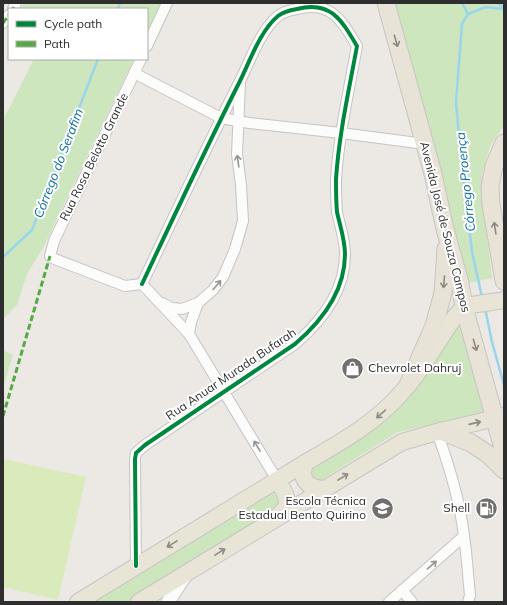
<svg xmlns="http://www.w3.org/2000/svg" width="507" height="605" viewBox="0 0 507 605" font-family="Mulish,sans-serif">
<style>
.green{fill:#cee6be}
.pitch{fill:#d9eabb}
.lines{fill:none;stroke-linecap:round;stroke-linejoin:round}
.stream{stroke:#99d6ec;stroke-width:2.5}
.minor-casing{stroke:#c5c4c5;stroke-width:12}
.tertiary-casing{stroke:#c5c4c5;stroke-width:15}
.primary-casing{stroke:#c6c5c4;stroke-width:18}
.trunk-casing{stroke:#c6c5c4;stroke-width:19}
.minor{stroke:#fcfcfb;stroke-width:10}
.tertiary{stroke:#fcfcfb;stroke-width:13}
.primary{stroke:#e8e4d6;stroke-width:16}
.trunk{stroke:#e9e2d6;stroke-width:17}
.quiet{stroke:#54ab44;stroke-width:3;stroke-dasharray:6 3;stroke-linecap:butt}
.cycleway-casing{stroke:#fff;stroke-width:6}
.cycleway{stroke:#00873e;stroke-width:4}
.oneway{stroke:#8c8882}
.oneway2{stroke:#959594}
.oneway3{stroke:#8b8982}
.labels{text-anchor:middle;stroke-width:4;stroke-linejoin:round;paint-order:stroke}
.street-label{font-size:12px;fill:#2e2e2e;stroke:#fff}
.poi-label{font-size:12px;fill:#2e2e2e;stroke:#fff;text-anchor:end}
.water-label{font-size:13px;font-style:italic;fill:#0d6fa3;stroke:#fff}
</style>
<rect width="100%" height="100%" fill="#ece8e4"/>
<!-- green -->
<g class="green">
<polygon points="24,3 162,3 147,33 147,9 20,9"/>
<polygon points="386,3 504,3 504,126 490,146 482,175 485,217 492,278 467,283"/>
<polygon points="34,59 134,59 44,246 27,274 17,305 3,319 3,120"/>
<polygon points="462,318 486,414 398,432 318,482 311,481 307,470 365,431"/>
<polygon points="3,350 13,355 3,388"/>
<polygon points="272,487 280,505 274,515 131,602 85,602"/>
</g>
<!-- pitch -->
<polygon class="pitch" points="3,459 86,477 58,600 3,587"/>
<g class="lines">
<!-- stream -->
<g class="stream">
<polyline points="462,3 468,14"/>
<polyline points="498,3 504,8"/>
<polyline points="118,9 120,3"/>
<polyline points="3,257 32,230 98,59"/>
<polyline points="482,297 472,252 460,148 456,102 462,24 468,14 486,7 504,9"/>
<polyline points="485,308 492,342 504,385"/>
</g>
<defs>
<g id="minor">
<polyline points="13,9 16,3"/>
<polyline points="3,23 9,15"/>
<polyline points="147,46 167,3"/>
<polyline points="141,59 54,241 50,256 52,258 125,286 142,284 189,334 277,480"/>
<polyline points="134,73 221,118 249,123 341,133 425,144"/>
<polyline points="162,303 172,308 182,309 198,303 213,290 223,277 235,249 243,221 241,185 237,154 240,84"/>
<polyline points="189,334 191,322 198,303"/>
<path d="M437,432C449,465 460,501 464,536C467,556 468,576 470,595L468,602"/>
<path d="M136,566L135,459L136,453L145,445L295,344C322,321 345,291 345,254C345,240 340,226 337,212C336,201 336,190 336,179C339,134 349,90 357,46C342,21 331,0 297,9C291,10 283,12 278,16C260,31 250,61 240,81C206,148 174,216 142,284"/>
<polyline points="402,590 412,602"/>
<polyline points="389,602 464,536"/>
</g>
<polyline id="tertiary" points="168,602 187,573"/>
<g id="primary">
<path d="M305,463C299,480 308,488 324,489"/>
<path d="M277,480C281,487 290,498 286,507C284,510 280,514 277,517"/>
<path d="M78,602L305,463C341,442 376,423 403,391C412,381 420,370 427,359C435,348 454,313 465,307C471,304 495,302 504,300"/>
<polyline points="139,602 402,442 437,432 504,416"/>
</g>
<g id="trunk">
<polyline points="386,3 433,174 445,229 460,283 464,307 504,452"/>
<polyline points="504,143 494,166 490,187 491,204 504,281"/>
<polyline points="408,385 434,326 443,293 446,249"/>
<polyline points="441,431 471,443 489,455 504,470"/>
</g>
</defs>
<!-- minor casing -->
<use href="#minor" class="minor-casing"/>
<!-- tertiary casing -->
<use href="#tertiary" class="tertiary-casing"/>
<!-- primary casing -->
<use href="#primary" class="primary-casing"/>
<!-- trunk casing -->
<use href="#trunk" class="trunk-casing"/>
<!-- minor -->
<use href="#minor" class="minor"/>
<!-- tertiary -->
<use href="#tertiary" class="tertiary"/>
<!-- primary -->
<use href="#primary" class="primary"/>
<!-- trunk -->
<use href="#trunk" class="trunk"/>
<!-- quiet -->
<g class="quiet">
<polyline points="13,9 14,7"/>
<polyline points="3,23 9,15"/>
<polyline points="3,416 50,256"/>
</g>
<defs>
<path id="cycleway" d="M136,566L135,459L136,453L145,445L295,344C322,321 345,291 345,254C345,240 340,226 337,212C336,201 336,190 336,179C339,134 349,90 357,46C342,21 331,0 297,9C291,10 283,12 278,16C260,31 250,61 240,81C206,148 174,216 142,284"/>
</defs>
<!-- cycleway casing -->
<use href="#cycleway" class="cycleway-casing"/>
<!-- cycleway -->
<use href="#cycleway" class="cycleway"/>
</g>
<!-- one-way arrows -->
<defs><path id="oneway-shaft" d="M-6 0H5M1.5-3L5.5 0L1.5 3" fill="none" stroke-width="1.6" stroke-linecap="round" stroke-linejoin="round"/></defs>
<g class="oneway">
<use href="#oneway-shaft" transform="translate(396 41) rotate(74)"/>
<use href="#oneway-shaft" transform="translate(495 228) rotate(-99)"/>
<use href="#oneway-shaft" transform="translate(444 282) rotate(95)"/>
<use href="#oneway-shaft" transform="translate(475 345) rotate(74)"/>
</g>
<g class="oneway2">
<use href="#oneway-shaft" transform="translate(238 161) rotate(-98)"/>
<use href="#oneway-shaft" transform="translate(217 285) rotate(-50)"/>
<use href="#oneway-shaft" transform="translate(257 446) rotate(-121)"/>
<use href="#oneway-shaft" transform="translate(432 565) rotate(-41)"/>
</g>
<g class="oneway3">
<use href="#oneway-shaft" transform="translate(381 414) rotate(138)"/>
<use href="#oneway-shaft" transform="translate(475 423) rotate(-13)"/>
<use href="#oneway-shaft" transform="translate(343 477) rotate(-32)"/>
<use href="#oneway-shaft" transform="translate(172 544) rotate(149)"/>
<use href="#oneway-shaft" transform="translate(220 552) rotate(-31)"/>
</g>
<!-- icons -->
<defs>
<symbol id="shop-disc" viewBox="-11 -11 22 22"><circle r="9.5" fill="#706f6e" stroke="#fff"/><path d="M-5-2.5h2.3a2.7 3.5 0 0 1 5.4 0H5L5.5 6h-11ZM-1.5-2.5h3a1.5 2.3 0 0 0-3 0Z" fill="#fff"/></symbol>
<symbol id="university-disc" viewBox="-11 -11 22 22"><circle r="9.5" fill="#706f6e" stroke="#fff"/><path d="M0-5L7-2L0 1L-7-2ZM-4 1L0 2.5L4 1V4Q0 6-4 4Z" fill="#fff"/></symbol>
<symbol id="fuel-disc" viewBox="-11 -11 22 22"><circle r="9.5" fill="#706f6e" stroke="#fff"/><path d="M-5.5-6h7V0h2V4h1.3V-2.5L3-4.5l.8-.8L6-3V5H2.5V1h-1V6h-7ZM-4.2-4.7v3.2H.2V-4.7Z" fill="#fff"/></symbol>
</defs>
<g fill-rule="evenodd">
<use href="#shop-disc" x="340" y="356" width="25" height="25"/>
<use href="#university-disc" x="370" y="496" width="25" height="25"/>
<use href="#fuel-disc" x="474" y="496" width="25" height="25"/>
</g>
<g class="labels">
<!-- street labels -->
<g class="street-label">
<text transform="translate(94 157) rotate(-64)" y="4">Rua Rosa Belotto Grande</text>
<text transform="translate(445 227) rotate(76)" y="4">Avenida José de Souza Campos</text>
<text transform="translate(231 374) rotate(-34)" y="4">Rua Anuar Murada Bufarah</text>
</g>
<!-- poi labels -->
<g class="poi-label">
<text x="368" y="372" text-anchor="start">Chevrolet Dahruj</text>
<text x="366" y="505">Escola Técnica<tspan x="366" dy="14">Estadual Bento Quirino</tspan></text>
<text x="470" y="512">Shell</text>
</g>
<!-- water labels -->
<g class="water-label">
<text transform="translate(58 163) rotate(-69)" y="5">Córrego do Serafim</text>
<text transform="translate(465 182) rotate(-96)" y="5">Córrego Proença</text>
</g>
</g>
<!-- border -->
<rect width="507" height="605" fill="none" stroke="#2e2e2e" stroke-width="8"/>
<!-- legend -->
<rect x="8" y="8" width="140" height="52" fill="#ffffff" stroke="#ababab"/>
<rect x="16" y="21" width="20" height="6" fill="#00873e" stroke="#ababab"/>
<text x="44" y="28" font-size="12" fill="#2e2e2e">Cycle path</text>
<rect x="16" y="41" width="20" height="6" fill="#54ab44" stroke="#ababab"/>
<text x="44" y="48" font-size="12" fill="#2e2e2e">Path</text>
</svg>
